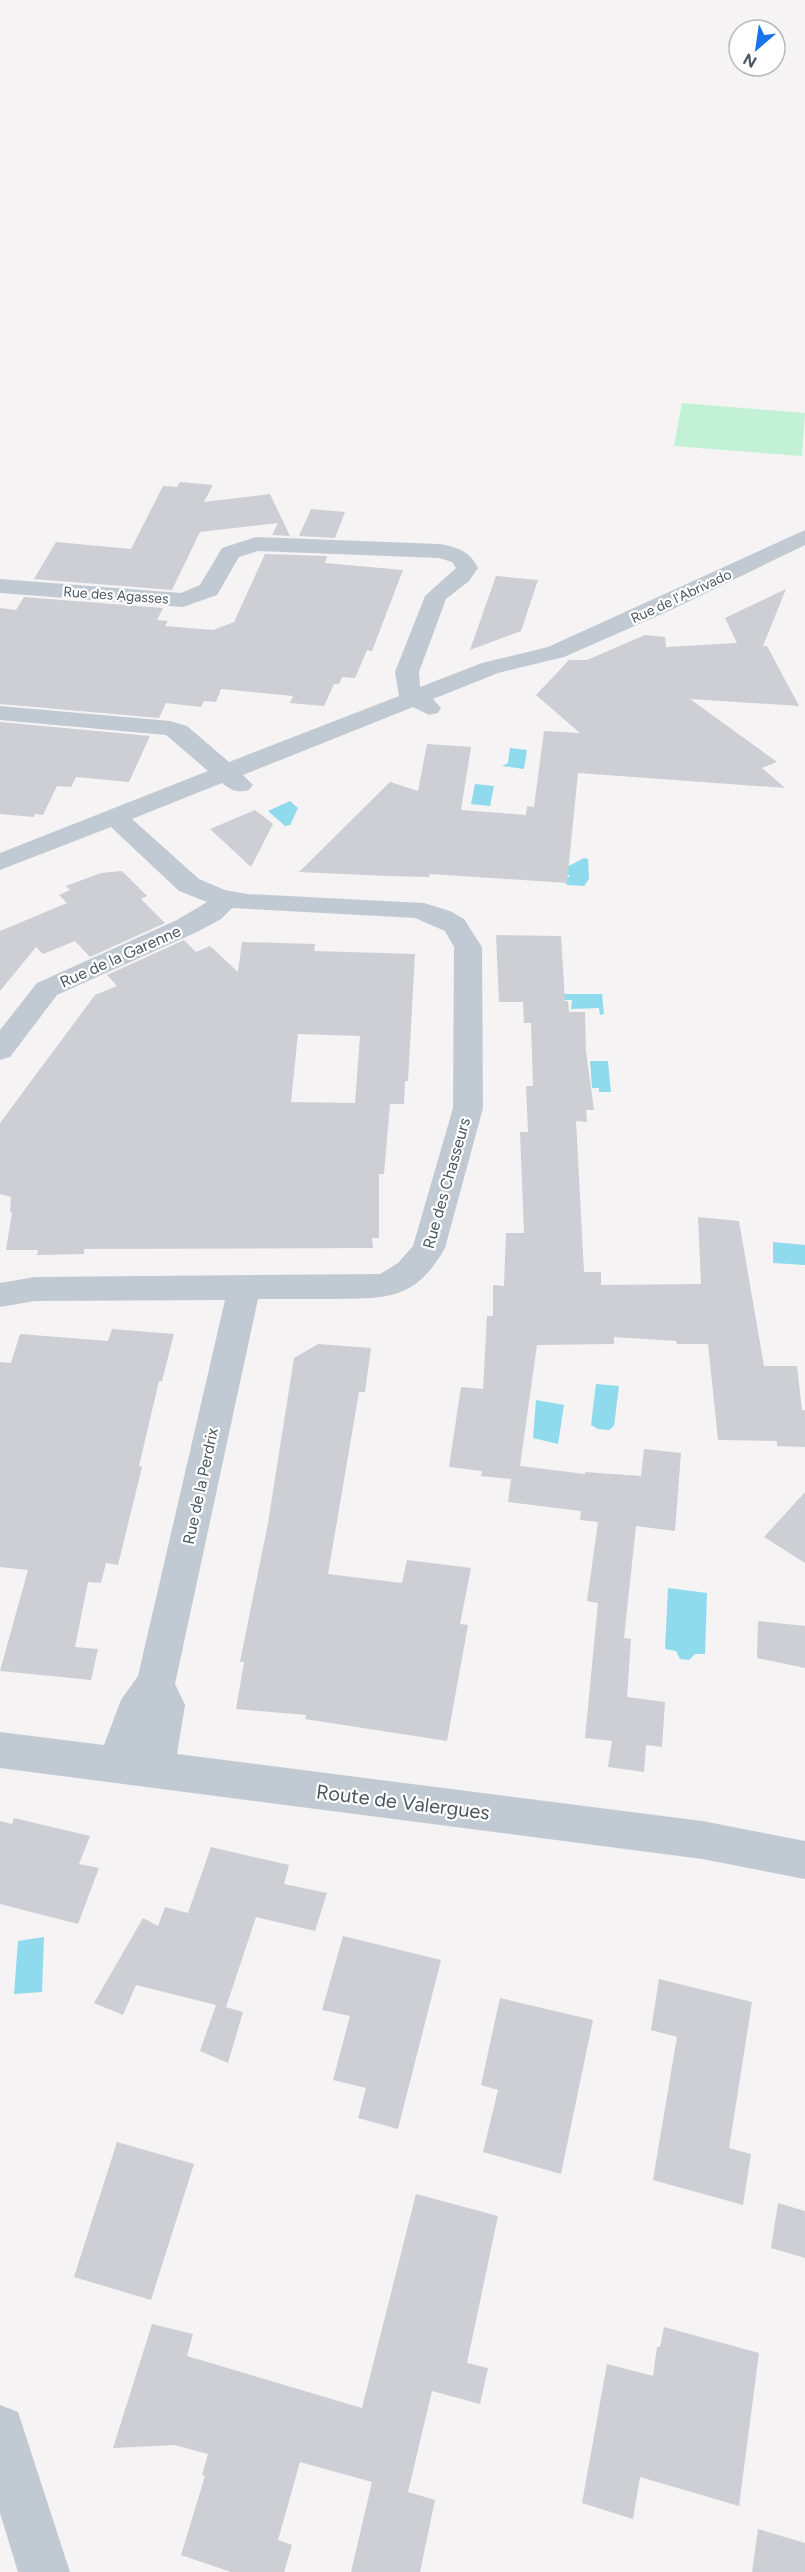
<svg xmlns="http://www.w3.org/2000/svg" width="805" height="2572" viewBox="0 0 805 2572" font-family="Figtree,sans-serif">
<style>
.green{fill:#c3f1d5}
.water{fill:#90daee}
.building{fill:#cdcfd5;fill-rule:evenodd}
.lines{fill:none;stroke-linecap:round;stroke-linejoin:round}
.minor{fill:#c1cad2;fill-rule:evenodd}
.labels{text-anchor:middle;stroke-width:4.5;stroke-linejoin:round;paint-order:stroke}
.far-street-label{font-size:14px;fill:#4a5661;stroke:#fff}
.street-label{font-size:16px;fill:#4a5661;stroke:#fff}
.near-street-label{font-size:20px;fill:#4a5661;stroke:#fff}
</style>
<rect width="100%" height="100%" fill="#f5f3f3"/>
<!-- green -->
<polygon class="green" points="682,403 805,413 802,456 674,446"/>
<!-- water -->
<g class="water">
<polygon points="510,748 527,750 524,769 502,766 508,763"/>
<polygon points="475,784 494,786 490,806 471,804"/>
<polygon points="290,801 298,808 290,825 285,826 268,811"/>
<polygon points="584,858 588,859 589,879 584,886 568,885 562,881 570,876 561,870"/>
<polygon points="560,994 602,994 604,1014 600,1015 599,1008 571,1009 572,1000 560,1000"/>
<polygon points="590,1061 608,1061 611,1092 599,1092 599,1088 592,1088"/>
<polygon points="773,1242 805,1245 805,1265 773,1263"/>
<polygon points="596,1384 619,1386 614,1426 609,1430 598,1429 591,1425"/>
<polygon points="536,1400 564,1405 558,1444 533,1438"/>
<polygon points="668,1588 707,1593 705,1654 695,1654 689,1660 680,1659 676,1651 665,1649"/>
<polygon points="44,1937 42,1992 14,1994 18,1941"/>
</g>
<!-- building -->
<g class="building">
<polygon points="180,482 213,485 204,502 270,494 290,536 272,535 278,523 200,532 172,590 34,579 56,542 131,549 163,486 177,487"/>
<polygon points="311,509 345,512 335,538 299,536"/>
<polygon points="265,554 327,556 325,563 403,570 372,651 367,650 355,678 342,677 339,684 334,684 324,706 290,703 293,696 221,689 216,702 204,701 201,707 166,703 159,718 0,704 0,608 16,610 24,597 163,608 157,620 168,621 165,626 213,630 234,622"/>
<polygon points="496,576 538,580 521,631 470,650"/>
<polygon points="786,589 763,646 767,646 799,706 690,699 777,762 762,768 785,788 578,773 567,883 430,874 429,877 387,876 299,872 390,782 418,791 427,744 471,747 461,810 526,815 527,806 534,807 544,731 580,733 536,695 569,660 587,660 645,635 665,637 666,647 737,643 725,618"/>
<polygon points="0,722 150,736 129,782 76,777 71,787 57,786 43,815 35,814 34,817 0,814"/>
<polygon points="255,810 273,824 251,867 210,829"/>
<polygon points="122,871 147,896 141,899 165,923 90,957 75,941 43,954 36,947 0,991 0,931 67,903 59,895 70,890 66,886 101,873"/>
<polygon points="496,935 561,936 565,1001 568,1001 569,1012 585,1012 586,1051 594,1110 586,1110 587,1122 576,1121 584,1272 601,1272 601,1285 701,1284 698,1217 739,1221 764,1366 797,1366 802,1410 805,1410 805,1447 777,1446 777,1441 718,1440 708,1344 677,1344 676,1341 614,1337 614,1344 537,1345 520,1466 585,1474 585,1472 641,1476 644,1449 681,1453 675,1531 636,1526 624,1638 631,1639 627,1697 665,1702 662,1747 646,1745 644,1772 608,1767 612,1741 585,1738 598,1603 587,1601 598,1522 580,1520 581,1511 508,1502 511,1479 481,1476 482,1471 449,1467 461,1387 483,1389 487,1316 493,1316 493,1285 504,1286 506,1233 524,1233 520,1132 528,1132 526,1086 533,1086 531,1023 524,1023 523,1002 499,1002"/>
<path d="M184,940L196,952L210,946L238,972L242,942L315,944L314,951L415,954L408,1081H405L404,1104H390L384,1174H379V1238H372L373,1248L84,1249V1254L37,1255L38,1250H6L12,1212H10L11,1197L0,1194V1123L95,995L117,986L107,975ZM298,1034L360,1036L355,1103L291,1102Z"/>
<polygon points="112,1329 174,1334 162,1381 159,1381 139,1466 142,1467 118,1565 106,1563 101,1583 88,1582 75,1647 98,1649 91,1680 0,1671 28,1570 0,1567 0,1362 11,1363 20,1334 108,1341"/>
<polygon points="318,1344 371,1348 365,1392 359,1392 328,1574 402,1583 407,1560 471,1568 460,1624 468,1625 447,1741 305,1719 306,1715 236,1709 244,1662 240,1662 268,1523 294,1358"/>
<polygon points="805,1492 805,1563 764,1537"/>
<polygon points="758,1621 805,1626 805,1668 757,1658"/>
<polygon points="14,1818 90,1836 79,1864 99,1868 78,1924 0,1904 0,1821 12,1824"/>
<polygon points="211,1847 289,1865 284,1884 327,1893 315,1931 256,1917 226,2007 222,2006 243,2012 228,2063 200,2051 216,2005 136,1985 123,2015 94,2003 143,1918 158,1926 165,1907 188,1913"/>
<polygon points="343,1936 441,1960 398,2129 358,2118 366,2088 333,2080 350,2016 322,2010"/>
<polygon points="659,1979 752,2002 729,2148 751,2154 743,2205 653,2180 677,2037 651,2030"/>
<polygon points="500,1998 593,2020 561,2174 483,2152 498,2090 481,2085"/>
<polygon points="117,2142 194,2164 151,2300 74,2277"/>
<polygon points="416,2194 498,2216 467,2363 488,2368 480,2404 432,2391 408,2492 435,2500 420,2572 351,2572 372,2482 300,2462 278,2540 292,2545 284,2572 231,2572 181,2555 205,2476 202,2475 208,2454 174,2445 113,2448 152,2324 193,2334 187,2356 362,2408"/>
<polygon points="778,2203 805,2211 805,2258 771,2248"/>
<polygon points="664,2327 759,2353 739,2506 640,2477 633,2519 582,2503 607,2364 653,2376 657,2347 660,2347"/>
<polygon points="758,2529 805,2543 805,2572 752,2572"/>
</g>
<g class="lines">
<!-- minor -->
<g class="minor">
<path d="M805,530V545L671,610L564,657L498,673L433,699L441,708L438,713L429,715L413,707L243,775L253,785L249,790C237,793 232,791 222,783L132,819L199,879L225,890L247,894L424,903L450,911L464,919L482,947L483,1108L445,1248C416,1299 390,1298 337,1299C310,1299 284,1299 258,1299L175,1684L185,1705L177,1754L702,1821L805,1841V1879L702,1859L0,1768V1732L104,1745L121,1700L138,1676L225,1300L35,1301L0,1307V1283L35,1277L380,1274L398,1263L413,1246L453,1108L454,947L445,931L415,918L232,908L221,919L197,932L57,995L10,1057L0,1060V1030L37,983L177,920L207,902L179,891L111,827L0,870V853L208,771L166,735L0,720V706L170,721L187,726L229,762L399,696L395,672L425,596L456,568L452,562L439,558L258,551L239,557L217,595L183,607L0,593V579L181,593L200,585L222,548L256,537L439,544C457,547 470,551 478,568L469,581L446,599L419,672L420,687L482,663L548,647Z"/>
<polygon points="0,2405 18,2412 70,2572 18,2572 0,2513"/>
</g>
</g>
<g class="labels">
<!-- far-street labels -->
<g class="far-street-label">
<text transform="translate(116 595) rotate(4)" y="5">Rue des Agasses</text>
<text transform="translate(681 596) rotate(-25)" y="5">Rue de l'Abrivado</text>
</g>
<!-- street labels -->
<g class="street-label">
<text transform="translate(120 956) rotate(-24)" y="6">Rue de la Garenne</text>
<text transform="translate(446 1183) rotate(-74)" y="6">Rue des Chasseurs</text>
<text transform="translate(200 1486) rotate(-78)" y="6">Rue de la Perdrix</text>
</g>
<!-- near-street labels -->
<g class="near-street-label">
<text transform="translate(403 1802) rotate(7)" y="7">Route de Valergues</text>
</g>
</g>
<!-- north arrow -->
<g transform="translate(757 48) rotate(209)"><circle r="28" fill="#ffffff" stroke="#b7bbc0" stroke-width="1.5"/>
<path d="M0-4.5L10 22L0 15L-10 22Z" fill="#1a73e8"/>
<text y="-9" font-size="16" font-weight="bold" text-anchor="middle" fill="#4a5661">N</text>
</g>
</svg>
